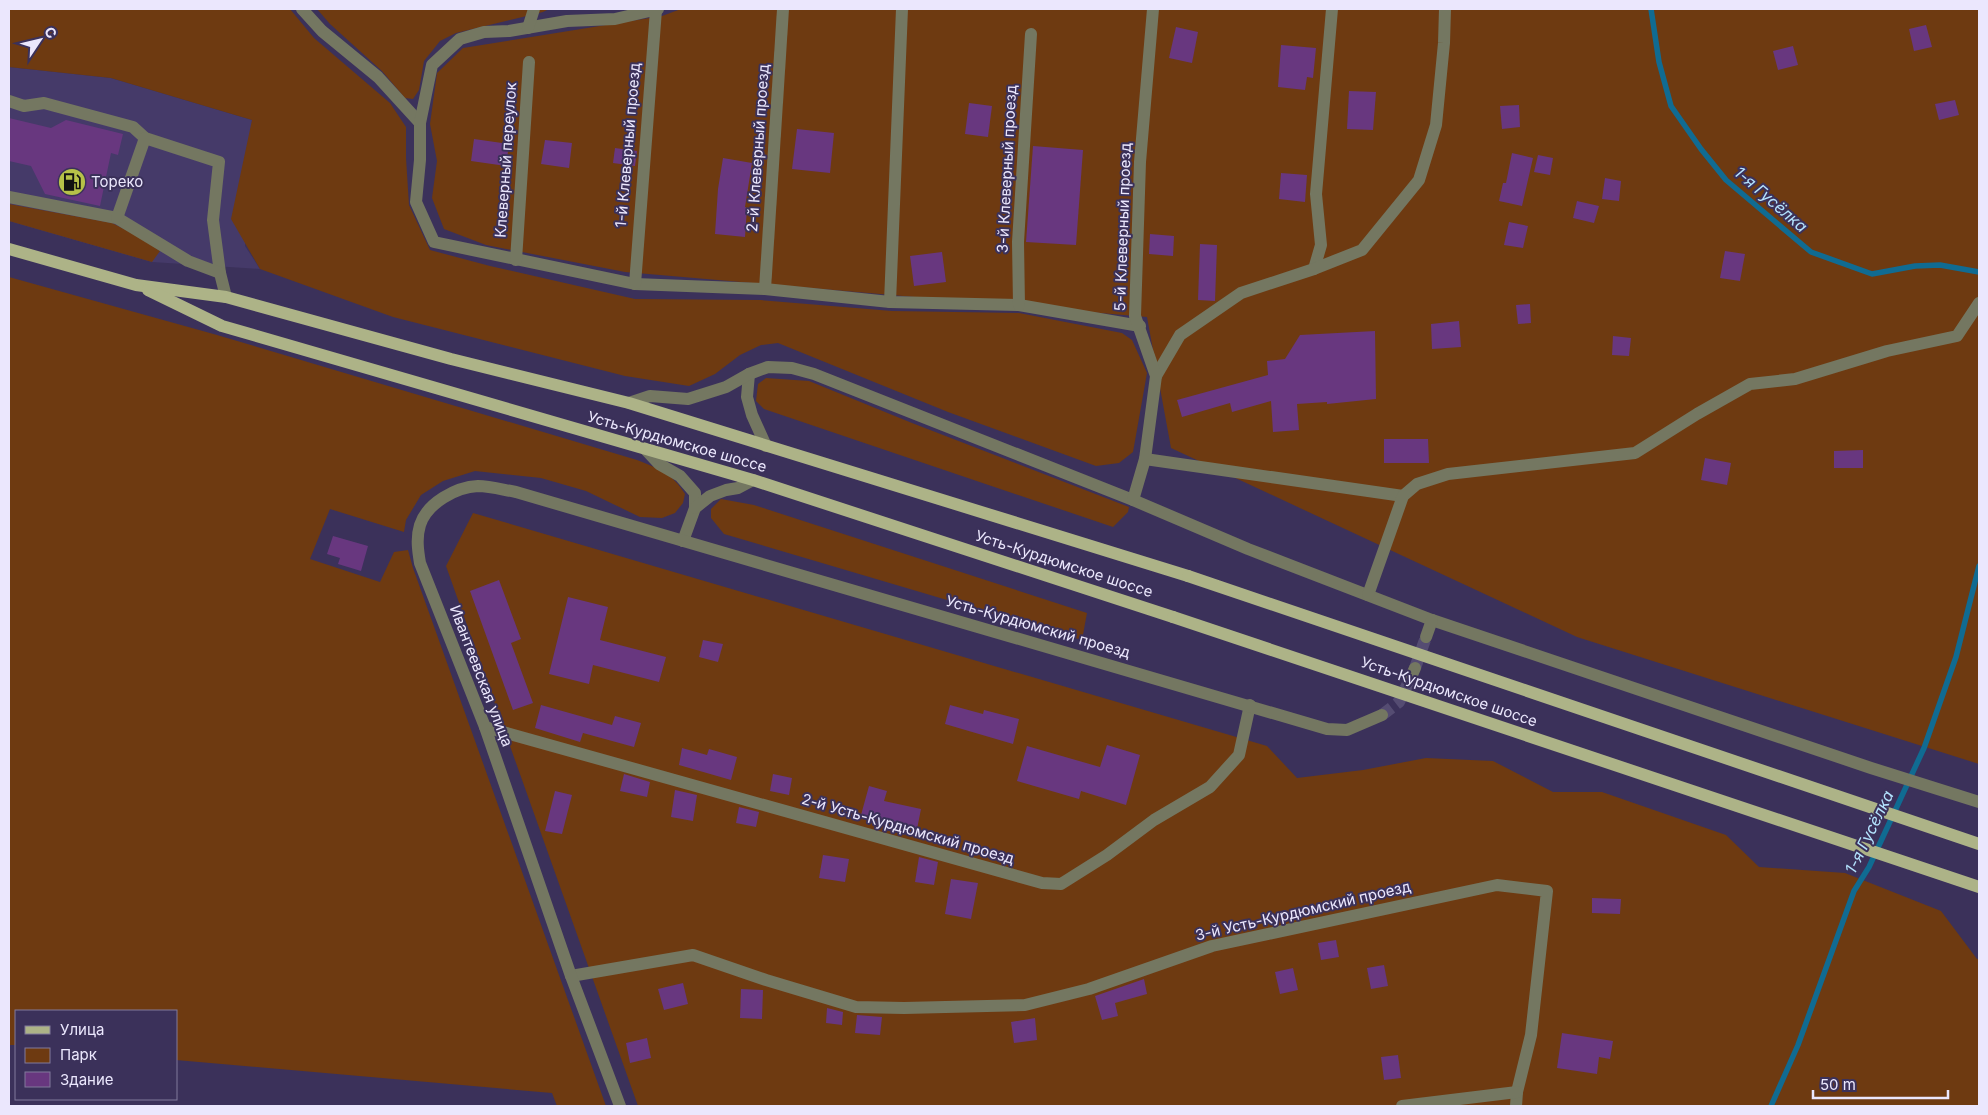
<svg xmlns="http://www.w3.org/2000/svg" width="1988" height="1115" viewBox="0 0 1988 1115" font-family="Inter,sans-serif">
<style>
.built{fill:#453a69}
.green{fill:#6e3a11}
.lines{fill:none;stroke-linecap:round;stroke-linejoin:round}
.stream{stroke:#106b92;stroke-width:5.5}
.building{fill:#68377f}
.minor-tunnel{stroke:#554c72;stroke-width:12;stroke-dasharray:12 6;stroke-linecap:butt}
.minor{stroke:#747761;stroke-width:12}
.major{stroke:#adb387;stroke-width:12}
.major-bridge{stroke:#adb387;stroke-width:12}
.labels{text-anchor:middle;stroke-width:4;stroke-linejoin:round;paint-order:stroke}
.street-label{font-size:15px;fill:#ebe7fd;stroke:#3b315a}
.poi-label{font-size:15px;fill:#ebe7fd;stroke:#3b315a;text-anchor:start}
.water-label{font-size:16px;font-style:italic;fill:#b4e3fe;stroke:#3b315a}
</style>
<rect width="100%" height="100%" fill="#3b315a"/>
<!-- built -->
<polygon class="built" points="9,67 111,78 252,120 245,246 260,269 152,262 9,221"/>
<!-- green -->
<g class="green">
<polygon points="9,9 290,9 314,38 390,103 406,127 406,158 409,205 430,250 490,266 635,299 760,300 892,311 1019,313 1122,333 1132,340 1147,373 1133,452 1119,463 1096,466 948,412 778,343 761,345 740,355 715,374 689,386 625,376 393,317 260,269 231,219 252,120 111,78 9,67"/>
<polygon points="317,9 549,9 543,12 456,33 440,41 424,61 419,90 413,99 405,98 382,71 330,24"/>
<polygon points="681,9 1979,9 1979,764 1577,637 1171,448 1147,317 625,272 486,245 444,229 432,198 437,161 430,124 437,73 463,48 662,16"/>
<polygon points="9,204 112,223 138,236 160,251 152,262 9,221"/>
<path d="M9,277L217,335L637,460C658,468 673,474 685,494L683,503L675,513L662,518L640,517L586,491L541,478L475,471L443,481L421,495L406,520L404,532L330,509L310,559L380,582L394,552L408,550L413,568L606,1106H557L552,1093L176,1060V1011H16V1045H9Z"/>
<polygon points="766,378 809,381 912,423 1129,507 1128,512 1113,527 764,409 756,401 758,384"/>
<polygon points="721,499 754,505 1087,613 1082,640 724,534 711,518 711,509"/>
<polygon points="473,513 1267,746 1297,778 1363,770 1426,758 1493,761 1553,792 1602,792 1726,835 1759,867 1845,873 1941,911 1977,959 1979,959 1979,1106 638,1106 446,566"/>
</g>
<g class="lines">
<!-- stream -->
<g class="stream">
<polyline points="1651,9 1659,62 1671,106 1701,149 1726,180 1811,252 1872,274 1915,266 1940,265 1979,272"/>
<polyline points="1771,1106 1798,1045 1854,891 1869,867 1924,748 1956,657 1979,566"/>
</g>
</g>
<!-- building -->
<g class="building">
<polygon points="1926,25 1932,47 1914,51 1909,29"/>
<polygon points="1176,27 1198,32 1192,63 1169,58"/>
<polygon points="1281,45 1316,48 1313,78 1307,77 1305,90 1278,87"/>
<polygon points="1793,46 1798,65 1778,70 1773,51"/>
<polygon points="1349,91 1376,92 1373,130 1347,129"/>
<polygon points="1955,100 1959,115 1939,120 1935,104"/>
<polygon points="969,103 992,106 988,137 965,134"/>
<polygon points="1519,105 1520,127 1502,129 1500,106"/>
<polygon points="9,118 51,128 66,120 123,134 118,155 111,153 100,206 45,194 31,166 9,161"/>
<polygon points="797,129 834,133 830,173 792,169"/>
<polygon points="474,139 509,144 506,166 471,161"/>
<polygon points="545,140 572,143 569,168 541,164"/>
<polygon points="1033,146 1083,150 1076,245 1026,242"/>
<polygon points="615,148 637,151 635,166 613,163"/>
<polygon points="1512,153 1533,158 1522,206 1499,201 1503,183 1506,183"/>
<polygon points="1538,155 1553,158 1550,175 1534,172"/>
<polygon points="723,158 752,163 745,207 747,208 745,237 715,234 718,189"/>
<polygon points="1281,173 1307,175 1305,202 1279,199"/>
<polygon points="1605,178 1621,181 1619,201 1602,199"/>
<polygon points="1577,201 1599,206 1594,223 1573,218"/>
<polygon points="1509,222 1528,226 1523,248 1504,245"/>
<polygon points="1150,234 1174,236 1173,256 1149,254"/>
<polygon points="1200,244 1217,245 1215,301 1198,300"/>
<polygon points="1725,251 1745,254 1740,281 1720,278"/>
<polygon points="942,252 946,282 914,286 910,256"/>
<polygon points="1530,304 1531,323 1518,324 1516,305"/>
<polygon points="1459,321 1461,347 1432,349 1431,324"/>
<polygon points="1375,331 1376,399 1327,404 1327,402 1297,404 1299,430 1273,432 1271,401 1232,412 1230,403 1182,417 1177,400 1268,375 1267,361 1285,359 1300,335"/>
<polygon points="1613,336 1631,338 1629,356 1612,355"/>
<polygon points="1384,439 1428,439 1429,463 1384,463"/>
<polygon points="1863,450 1863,468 1834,468 1834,451"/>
<polygon points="1705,458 1731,463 1727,485 1701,480"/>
<polygon points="333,536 368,546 361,571 338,564 340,558 327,554"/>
<polygon points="499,580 521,639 511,643 533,703 513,710 470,591"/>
<polygon points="568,597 608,607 600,640 666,657 659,682 593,665 589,684 549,674"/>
<polygon points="703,640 723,644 718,662 699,657"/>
<polygon points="541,705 612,725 615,716 641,723 634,747 583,733 580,742 535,728"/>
<polygon points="950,705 983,714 984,710 1019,719 1013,744 945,724"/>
<polygon points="1107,745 1140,755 1126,805 1081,791 1079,799 1017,781 1027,746 1100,767"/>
<polygon points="682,748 707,755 709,749 737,757 731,780 679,765"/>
<polygon points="624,774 650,782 647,797 620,791"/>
<polygon points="773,774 792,778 789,795 770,791"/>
<polygon points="869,786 887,791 884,801 921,809 917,829 861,815"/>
<polygon points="675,790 697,795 693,821 671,817"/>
<polygon points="555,791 572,795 562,834 545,831"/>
<polygon points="739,807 759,812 756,827 736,823"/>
<polygon points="823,855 849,859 845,882 819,878"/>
<polygon points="919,857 938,862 934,885 915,882"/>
<polygon points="951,879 978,883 971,919 945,914"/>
<polygon points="1592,898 1621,899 1620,914 1592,913"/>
<polygon points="1336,940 1339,957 1321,960 1318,943"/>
<polygon points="1384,965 1388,986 1371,989 1367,968"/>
<polygon points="1293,968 1298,990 1280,994 1275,972"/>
<polygon points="1144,979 1147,994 1115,1003 1118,1016 1102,1020 1095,996"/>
<polygon points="683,983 688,1004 664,1010 658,989"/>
<polygon points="741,989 763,990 762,1019 740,1018"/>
<polygon points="827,1008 843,1012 842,1025 826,1023"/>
<polygon points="857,1015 882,1017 880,1035 855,1033"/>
<polygon points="1035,1018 1037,1040 1014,1043 1011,1022"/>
<polygon points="1562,1033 1613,1041 1610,1059 1599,1057 1597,1074 1557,1068"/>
<polygon points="647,1038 651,1058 630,1063 626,1043"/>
<polygon points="1398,1055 1401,1078 1384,1080 1381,1057"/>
</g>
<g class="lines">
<!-- minor-tunnel -->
<g class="minor-tunnel">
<polyline points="1415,668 1426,637"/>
<polyline points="1382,715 1399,702 1411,677"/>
</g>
<!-- minor -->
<g class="minor">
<polyline points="302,9 322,31 378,77 420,123"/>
<polyline points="658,9 615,19 567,21 509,31 484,32 460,39 432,65 420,123 420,160 416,202 434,242 635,284 765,289 890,302 1019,305 1140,326"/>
<polyline points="528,28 534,9"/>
<polyline points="9,101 24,106 44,103 133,127 145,138 219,162 213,220 220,273"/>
<polyline points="9,197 117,218 188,261 220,273 226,297"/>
<polyline points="117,218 145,138"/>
<polyline points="516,260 529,62"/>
<polyline points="1314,269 1321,245 1316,194 1332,9"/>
<polyline points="635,284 656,10"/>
<polyline points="765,289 783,9"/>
<polyline points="890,302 902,9"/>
<polyline points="1019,305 1018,242 1031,34"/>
<polyline points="749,374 747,397 752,415 766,446"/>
<polyline points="1156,376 1180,335 1241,293 1314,269 1362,250 1419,180 1436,125 1444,43 1445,9"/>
<polyline points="629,403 650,396 688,399 726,387 749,374 768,367 792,368 814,374 1133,500 1248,549 1432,620 1871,768 1979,802"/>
<polyline points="646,450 659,464 680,476 695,493 695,508 683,541"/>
<polyline points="1145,459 1403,496"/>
<polyline points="1133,500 1145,459 1156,376 1135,316 1140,162 1153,9"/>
<polyline points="695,508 710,496 726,490 738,488 753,480"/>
<polyline points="1368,595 1403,496 1417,484 1448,474 1635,453 1697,414 1750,384 1795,379 1887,351 1957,336 1979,303"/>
<polyline points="1426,637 1432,620"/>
<polyline points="1411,677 1415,668"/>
<polyline points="485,727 1042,883 1061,884 1107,855 1154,820 1210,787 1239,755 1250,705"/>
<polyline points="571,976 693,955 766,980 856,1007 904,1008 1025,1005 1089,989 1212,946 1497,885 1547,891 1531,1035 1517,1092 1516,1106"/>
<path d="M620,1106L571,976L485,727L420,563C418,551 416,538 420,525C427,503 456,487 478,486C490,486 504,490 516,492L1327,729L1347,730L1382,715"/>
<polyline points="1402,1106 1517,1092"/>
</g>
<!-- major -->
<g class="major">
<polyline points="9,249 136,285 226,297 451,359 629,403 1188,576"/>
<polyline points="148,290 222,326 753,480 1173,617"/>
</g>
<!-- major-bridge -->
<g class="major-bridge">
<polyline points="1188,576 1979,844"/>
<polyline points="1173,617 1979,887"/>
</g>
</g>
<!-- icons -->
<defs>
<symbol id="fuel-disc" viewBox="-11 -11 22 22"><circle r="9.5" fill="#b6c148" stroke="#3b315a"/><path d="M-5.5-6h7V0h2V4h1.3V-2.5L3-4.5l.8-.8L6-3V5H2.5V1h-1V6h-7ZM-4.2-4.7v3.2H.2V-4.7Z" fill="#111"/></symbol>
</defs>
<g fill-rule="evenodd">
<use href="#fuel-disc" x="56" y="166" width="32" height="32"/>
</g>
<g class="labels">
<!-- street labels -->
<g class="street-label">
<text transform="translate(628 145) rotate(-85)" y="5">1-й Клеверный проезд</text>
<text transform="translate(758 148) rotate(-86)" y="5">2-й Клеверный проезд</text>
<text transform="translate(506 160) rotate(-86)" y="5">Клеверный переулок</text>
<text transform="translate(1007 169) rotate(-87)" y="5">3-й Клеверный проезд</text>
<text transform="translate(1123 227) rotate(-88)" y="5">5-й Клеверный проезд</text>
<text transform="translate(677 442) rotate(16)" y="5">Усть-Курдюмское шоссе</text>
<text transform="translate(1064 564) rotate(18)" y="5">Усть-Курдюмское шоссе</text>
<text transform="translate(1038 627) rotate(16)" y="5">Усть-Курдюмский проезд</text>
<text transform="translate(481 676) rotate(69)" y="5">Ивантеевская улица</text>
<text transform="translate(1449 692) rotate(19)" y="5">Усть-Курдюмское шоссе</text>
<text transform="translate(908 829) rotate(16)" y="5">2-й Усть-Курдюмский проезд</text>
<text transform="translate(1303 911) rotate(-13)" y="5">3-й Усть-Курдюмский проезд</text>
</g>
<!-- poi labels -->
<g class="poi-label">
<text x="91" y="187">Тореко</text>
</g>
<!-- water labels -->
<g class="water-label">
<text transform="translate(1771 199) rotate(41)" y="6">1-я Гусёлка</text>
<text transform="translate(1869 832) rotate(-64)" y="6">1-я Гусёлка</text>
</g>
</g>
<!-- border -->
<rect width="1988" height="1115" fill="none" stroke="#ebe7fd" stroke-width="20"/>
<!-- legend -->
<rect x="15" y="1010" width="162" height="90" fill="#3b315a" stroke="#817a9b"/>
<rect x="25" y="1026" width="25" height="8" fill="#adb387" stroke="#817a9b"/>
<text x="60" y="1035" font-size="15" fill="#ebe7fd">Улица</text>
<rect x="25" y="1048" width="25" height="15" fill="#6e3a11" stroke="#817a9b"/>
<text x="60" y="1060" font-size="15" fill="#ebe7fd">Парк</text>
<rect x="25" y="1072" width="25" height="15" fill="#68377f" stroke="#817a9b"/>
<text x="60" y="1085" font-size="15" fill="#ebe7fd">Здание</text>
<!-- north arrow -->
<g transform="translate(40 40) rotate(55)" stroke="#3b315a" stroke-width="4" paint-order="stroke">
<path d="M0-4L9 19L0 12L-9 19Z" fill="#ebe7fd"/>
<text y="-8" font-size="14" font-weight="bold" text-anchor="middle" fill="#ebe7fd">С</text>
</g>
<!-- scale -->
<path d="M1813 1090v8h135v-8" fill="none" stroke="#ebe7fd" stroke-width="2.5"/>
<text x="1820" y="1090" font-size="15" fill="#ebe7fd" stroke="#3b315a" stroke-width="4" paint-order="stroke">50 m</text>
</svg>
